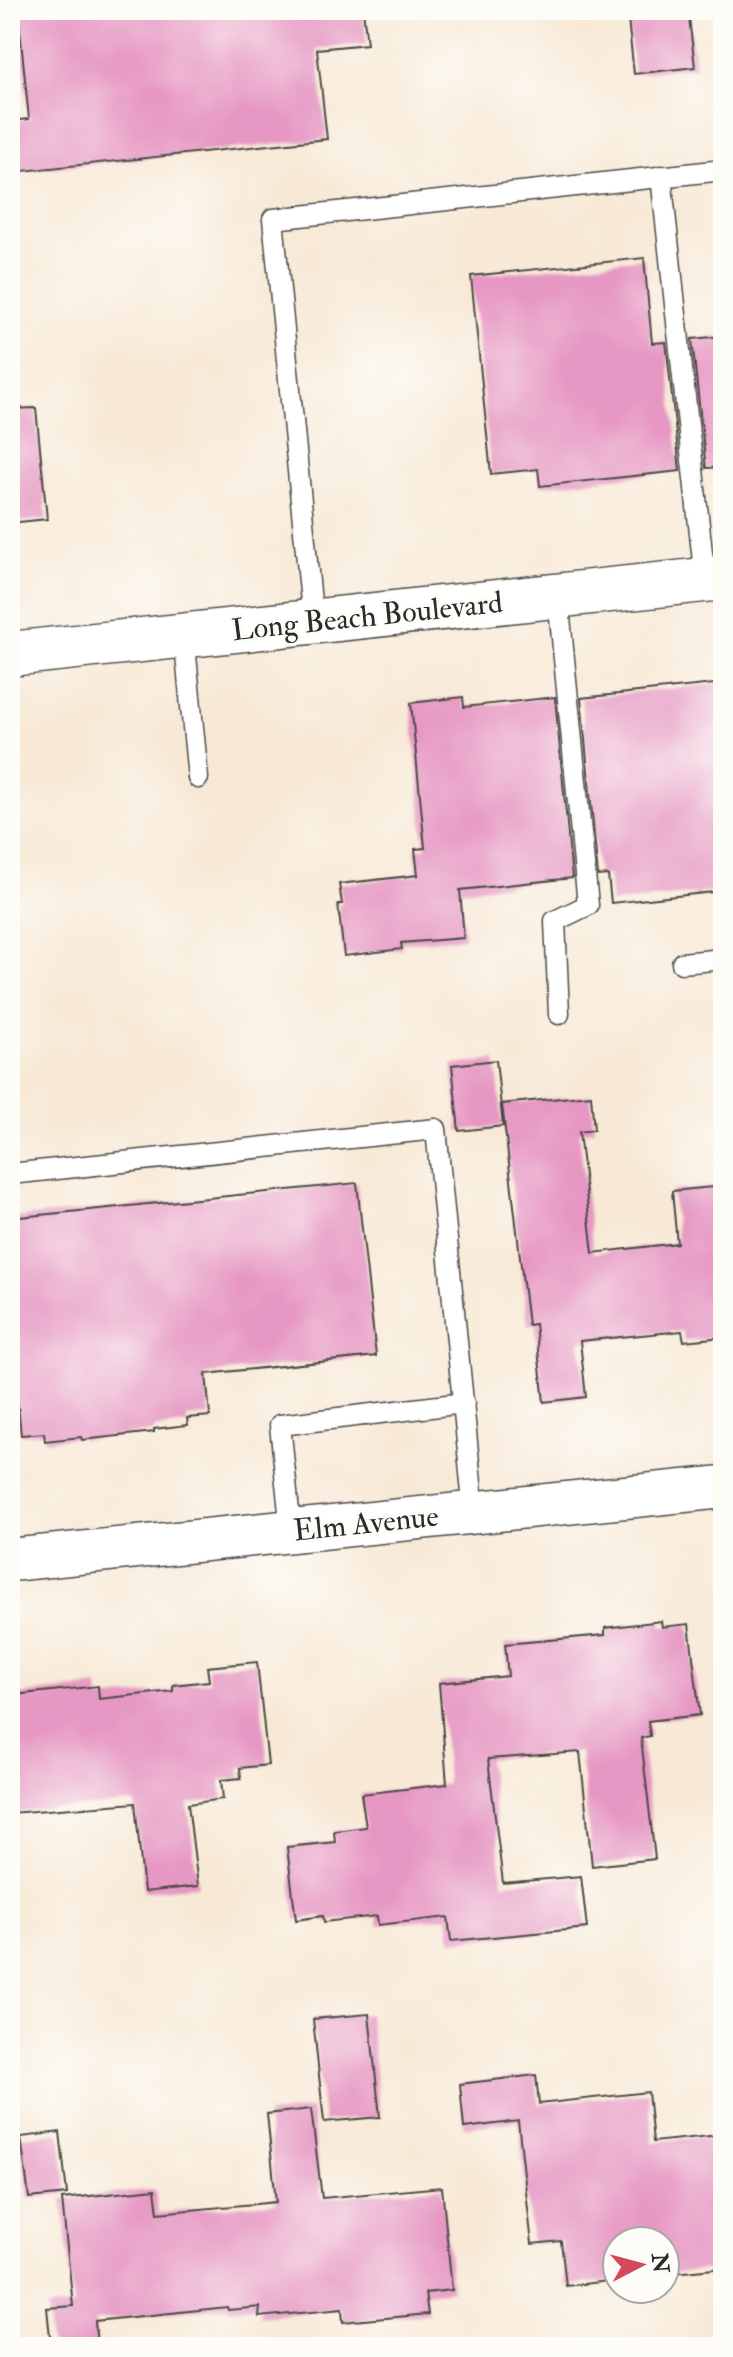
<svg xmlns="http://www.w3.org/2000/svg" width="733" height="2357" viewBox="0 0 733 2357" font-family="'IM FELL Double Pica',serif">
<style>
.building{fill:#e697c3}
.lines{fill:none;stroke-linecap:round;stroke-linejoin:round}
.service-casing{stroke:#4a4845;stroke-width:23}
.minor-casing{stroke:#4a4845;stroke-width:45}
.primary-casing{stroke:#4a4845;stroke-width:47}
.service{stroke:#fff;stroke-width:20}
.minor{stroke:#fff;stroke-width:42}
.primary{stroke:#fff;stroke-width:44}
.labels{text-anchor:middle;stroke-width:6;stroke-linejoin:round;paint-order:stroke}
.street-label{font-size:30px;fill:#2b2b2b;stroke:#fdfcf7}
</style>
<rect width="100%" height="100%" fill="#fdfcf7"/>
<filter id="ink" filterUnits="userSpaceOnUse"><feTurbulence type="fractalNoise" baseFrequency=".0125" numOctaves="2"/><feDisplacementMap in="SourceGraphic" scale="16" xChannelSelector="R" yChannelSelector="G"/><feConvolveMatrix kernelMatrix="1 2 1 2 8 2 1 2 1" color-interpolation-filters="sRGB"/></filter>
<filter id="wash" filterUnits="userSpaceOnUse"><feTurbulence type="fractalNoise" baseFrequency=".006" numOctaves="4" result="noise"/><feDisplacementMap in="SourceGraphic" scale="32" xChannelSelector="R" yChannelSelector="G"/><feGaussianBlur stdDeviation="1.8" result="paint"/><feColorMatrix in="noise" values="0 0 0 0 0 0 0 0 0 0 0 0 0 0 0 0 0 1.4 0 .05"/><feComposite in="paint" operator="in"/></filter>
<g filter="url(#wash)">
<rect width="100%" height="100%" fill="#f8e9d7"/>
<g id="blocks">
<!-- building -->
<g class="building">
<polygon points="18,10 363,10 367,44 317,49 327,139 13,172 10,121 29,119"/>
<polygon points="627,10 688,10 695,67 634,74"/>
<polygon points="644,258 652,343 666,342 680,471 540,486 538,469 491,474 471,276"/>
<polygon points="723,336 723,467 706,468 692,339"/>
<polygon points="36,408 47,519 10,523 10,409"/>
<polygon points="723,683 723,891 611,903 608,875 598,876 581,698"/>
<polygon points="463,697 464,707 555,697 572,878 460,890 464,938 401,943 402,949 344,956 338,904 342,904 339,884 418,875 415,849 425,848 411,703"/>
<polygon points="496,1060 503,1126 459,1131 452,1065"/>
<polygon points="591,1095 594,1130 579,1132 593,1253 677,1243 672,1191 723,1186 723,1337 684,1341 682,1331 580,1341 586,1397 544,1402 535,1324 528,1325 502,1104"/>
<polygon points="357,1183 376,1356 206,1374 210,1416 187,1418 188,1425 154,1429 154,1432 82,1440 81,1437 45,1441 44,1433 21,1435 17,1393 10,1394 10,1218"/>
<polygon points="661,1621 662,1627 689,1624 700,1715 648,1721 650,1736 641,1738 655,1859 592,1866 580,1752 488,1759 503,1883 581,1876 587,1928 451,1941 448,1917 378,1925 377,1916 324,1922 323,1916 296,1920 287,1847 335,1842 334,1831 366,1827 361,1794 447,1784 439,1683 508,1676 505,1644 605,1635 605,1628"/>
<polygon points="257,1662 268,1765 240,1768 241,1778 221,1780 223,1799 188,1804 198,1886 144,1892 135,1803 10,1813 10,1722 17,1722 14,1695 98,1686 99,1699 173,1691 173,1685 209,1681 207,1667"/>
<polygon points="369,2014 380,2117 324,2122 313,2019"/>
<polygon points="536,2075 539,2104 648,2092 653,2142 719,2135 723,2170 723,2268 665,2274 665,2241 617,2241 617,2280 566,2286 561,2241 532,2244 518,2121 464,2128 460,2084"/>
<polygon points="311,2109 322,2198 442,2187 452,2290 425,2293 428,2314 343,2322 342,2309 259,2317 260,2307 228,2310 227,2307 95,2321 97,2347 51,2347 47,2308 73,2306 62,2199 155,2189 158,2213 276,2202 267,2114"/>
<polygon points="60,2132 67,2194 29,2198 21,2137"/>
</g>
</g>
</g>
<g filter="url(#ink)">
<use href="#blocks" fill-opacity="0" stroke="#4a4845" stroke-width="2"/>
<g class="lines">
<defs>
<g id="service">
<polyline points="661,176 705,580"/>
<polyline points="558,597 588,905 555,921 559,1014"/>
<polyline points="313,622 273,219 723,170"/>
<polyline points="184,635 198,778"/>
<polyline points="682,963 723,959"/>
<polyline points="10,1174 436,1129 474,1513"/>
<polyline points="291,1531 280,1425 464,1403"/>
</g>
<polyline id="minor" points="10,1560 723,1487"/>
<polyline id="primary" points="10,654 723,578"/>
</defs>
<!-- service casing -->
<use href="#service" class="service-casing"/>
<!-- minor casing -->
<use href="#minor" class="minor-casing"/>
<!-- primary casing -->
<use href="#primary" class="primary-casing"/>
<!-- service -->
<use href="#service" class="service"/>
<!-- minor -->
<use href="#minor" class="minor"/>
<!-- primary -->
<use href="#primary" class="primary"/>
</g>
</g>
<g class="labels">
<!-- street labels -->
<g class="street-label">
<text transform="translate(367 616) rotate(-6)" y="10">Long Beach Boulevard</text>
<text transform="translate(366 1523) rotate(-6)" y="10">Elm Avenue</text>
</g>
</g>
<!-- margin -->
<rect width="733" height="2357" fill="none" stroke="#fdfcf7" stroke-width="40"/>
<!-- north arrow -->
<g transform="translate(641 2265) rotate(84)"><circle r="38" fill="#fdfcf7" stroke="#a9a8a5" stroke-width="2"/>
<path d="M0-6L14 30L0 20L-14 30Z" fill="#d1495b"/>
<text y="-12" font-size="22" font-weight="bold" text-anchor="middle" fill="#2b2b2b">N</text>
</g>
</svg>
